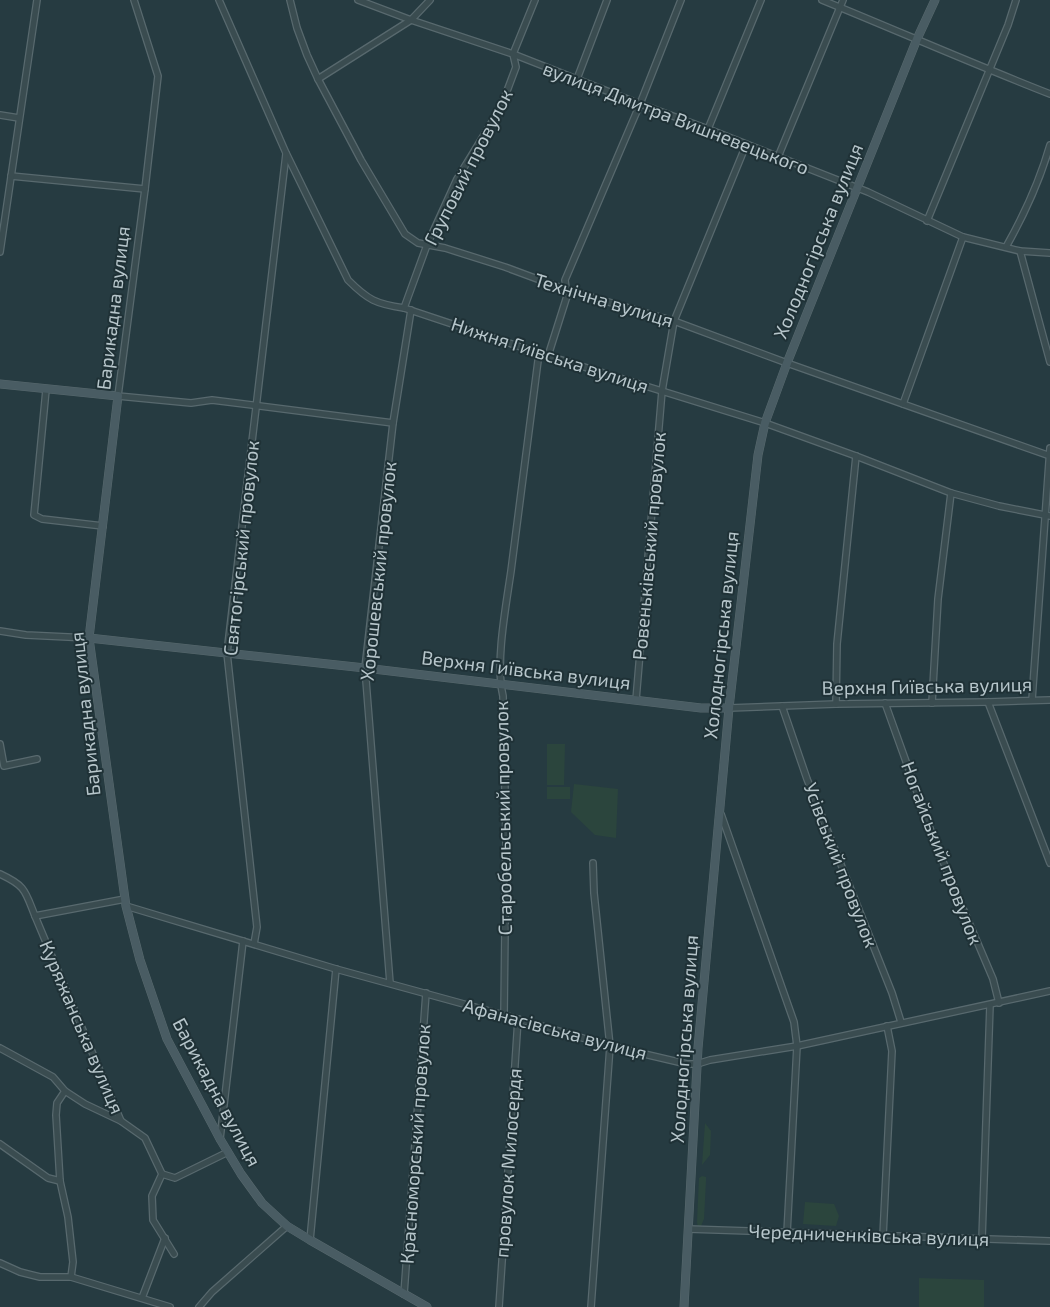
<svg xmlns="http://www.w3.org/2000/svg" width="1050" height="1307" viewBox="0 0 1050 1307" font-family="'Exo 2',sans-serif">
<style>
.green{fill:#2b453d}
.lines{fill:none;stroke-linecap:round;stroke-linejoin:round}
.street-casing{stroke:#58696e;stroke-width:8}
.secondary-casing{stroke:#58696e;stroke-width:9}
.street{stroke:#3a4c50;stroke-width:5.5}
.secondary{stroke:#495c63;stroke-width:8}
.labels{text-anchor:middle;stroke-width:4;stroke-linejoin:round;paint-order:stroke}
.street-label{font-size:19px;fill:#b7c6cb;stroke:#1f3136}
</style>
<rect width="100%" height="100%" fill="#263b41"/>
<!-- green -->
<g class="green">
<polygon points="547,744 565,744 564,785 547,785"/>
<polygon points="574,784 618,789 616,838 595,835 571,812"/>
<rect x="547" y="787" width="23" height="12"/>
<polygon points="705,1123 711,1131 710,1155 702,1165"/>
<polygon points="702,1176 706,1177 706,1181 704,1219 701,1226 698,1227 697,1222 699,1178"/>
<polygon points="805,1202 834,1204 839,1216 836,1226 803,1224"/>
<polygon points="919,1278 984,1280 984,1307 919,1307"/>
</g>
<g class="lines">
<defs>
<g id="street">
<polyline points="134,0 158,76 145,189 118,396 191,403 212,400 393,423"/>
<path d="M219,0L286,153L348,280C368,300 376,304 404,308L539,353L765,423L856,456L951,493L999,506L1050,516"/>
<polyline points="290,0 297,28 307,55 318,79 361,160 405,234 418,243 445,248 505,267 567,290 674,321 787,363 1050,456"/>
<polyline points="358,0 411,20 513,54 640,104 708,129 868,192 963,237 1020,251 1050,253"/>
<path d="M822,0C898,31 973,64 1050,94"/>
<polyline points="318,79 411,20 430,0"/>
<polyline points="577,79 607,0"/>
<polyline points="0,115 19,118"/>
<polyline points="708,129 761,0"/>
<polyline points="778,157 843,0"/>
<polyline points="11,176 145,189"/>
<polyline points="927,221 1008,25 1016,0"/>
<path d="M1006,247C1024,215 1040,180 1050,145"/>
<polyline points="1020,251 1050,362"/>
<polyline points="0,252 37,0"/>
<polyline points="404,308 427,245 457,179 501,107 516,67 513,54 535,0"/>
<polyline points="548,356 567,296 565,280 640,104 681,0"/>
<polyline points="46,390 34,515 42,519 103,526"/>
<polyline points="903,404 963,237"/>
<polyline points="0,631 26,635 89,638"/>
<polyline points="636,700 662,391 674,321 746,145"/>
<polyline points="1032,700 1050,448"/>
<polyline points="988,702 1050,863"/>
<polyline points="885,703 936,845 993,979 999,1003"/>
<polyline points="932,703 938,599 951,493"/>
<polyline points="836,704 837,644 856,456"/>
<polyline points="782,706 807,779 892,993 901,1022"/>
<polyline points="729,708 836,704 988,702 1050,700"/>
<polyline points="0,744 4,766 37,759"/>
<polyline points="721,814 794,1022 797,1046 787,1233"/>
<path d="M0,874C26,886 25,891 35,916L125,899"/>
<polyline points="126,906 336,969 504,1015 610,1046 687,1064 697,1064 710,1060 797,1046 1050,991"/>
<polyline points="35,916 121,1121 145,1138 162,1174 152,1196 153,1220 174,1254"/>
<polyline points="254,944 257,927 227,653 286,154"/>
<polyline points="390,983 365,668 393,423 411,310"/>
<path d="M504,1015L506,839L503,696C495,663 506,606 511,571C520,499 529,426 539,353"/>
<polyline points="0,1048 53,1077 65,1091 85,1104 121,1121"/>
<polyline points="65,1091 57,1103 56,1115 60,1181 68,1217 73,1262 71,1277"/>
<polyline points="220,1139 243,941"/>
<polyline points="0,1144 48,1178 60,1181"/>
<polyline points="162,1174 175,1178 228,1152"/>
<polyline points="688,1229 1050,1241"/>
<polyline points="883,1236 892,1051 887,1026"/>
<polyline points="982,1239 990,1005"/>
<polyline points="310,1240 336,969"/>
<polyline points="0,1263 20,1272 40,1277 71,1277 170,1307"/>
<polyline points="404,1294 426,993"/>
<polyline points="142,1298 165,1238"/>
<polyline points="199,1307 212,1292 287,1226"/>
<polyline points="499,1307 518,1019"/>
<polyline points="591,1307 610,1046 594,893 593,863"/>
</g>
<g id="secondary">
<polyline points="0,384 118,396 89,638 126,906 140,960 167,1039 220,1139 241,1174 262,1203 287,1226 310,1240 427,1307"/>
<polyline points="89,638 365,668 701,708 729,708"/>
<polyline points="684,1307 698,1048 729,708 758,455 765,423 787,363 917,39 935,0"/>
</g>
</defs>
<!-- street casing -->
<use href="#street" class="street-casing"/>
<!-- secondary casing -->
<use href="#secondary" class="secondary-casing"/>
<!-- street -->
<use href="#street" class="street"/>
<!-- secondary -->
<use href="#secondary" class="secondary"/>
</g>
<g class="labels">
<!-- street labels -->
<g class="street-label">
<text transform="translate(676 118) rotate(21)" y="7">вулиця Дмитра Вишневецького</text>
<text transform="translate(468 167) rotate(-63)" y="7">Груповий провулок</text>
<text transform="translate(818 241) rotate(-68)" y="7">Холодногірська вулиця</text>
<text transform="translate(604 300) rotate(17)" y="7">Технічна вулиця</text>
<text transform="translate(113 308) rotate(-83)" y="7">Барикадна вулиця</text>
<text transform="translate(550 355) rotate(18)" y="7">Нижня Гиївська вулиця</text>
<text transform="translate(649 546) rotate(-85)" y="7">Ровеньківський провулок</text>
<text transform="translate(241 548) rotate(-84)" y="7">Святогірський провулок</text>
<text transform="translate(378 571) rotate(-84)" y="7">Хорошевський провулок</text>
<text transform="translate(721 635) rotate(-84)" y="7">Холодногірська вулиця</text>
<text transform="translate(526 670) rotate(7)" y="7">Верхня Гиївська вулиця</text>
<text transform="translate(927 686) rotate(-1)" y="7">Верхня Гиївська вулиця</text>
<text transform="translate(85 714) rotate(-96)" y="7">Барикадна вулиця</text>
<text transform="translate(503 818) rotate(-91)" y="7">Старобельський провулок</text>
<text transform="translate(942 853) rotate(69)" y="7">Ногайський провулок</text>
<text transform="translate(841 865) rotate(69)" y="7">Усівський провулок</text>
<text transform="translate(82 1027) rotate(67)" y="7">Куряжанська вулиця</text>
<text transform="translate(555 1029) rotate(15)" y="7">Афанасівська вулиця</text>
<text transform="translate(684 1039) rotate(-86)" y="7">Холодногірська вулиця</text>
<text transform="translate(217 1092) rotate(62)" y="7">Барикадна вулиця</text>
<text transform="translate(415 1144) rotate(-86)" y="7">Красноморський провулок</text>
<text transform="translate(508 1163) rotate(-86)" y="7">провулок Милосердя</text>
<text transform="translate(869 1235) rotate(2)" y="7">Чередниченківська вулиця</text>
</g>
</g>
</svg>
